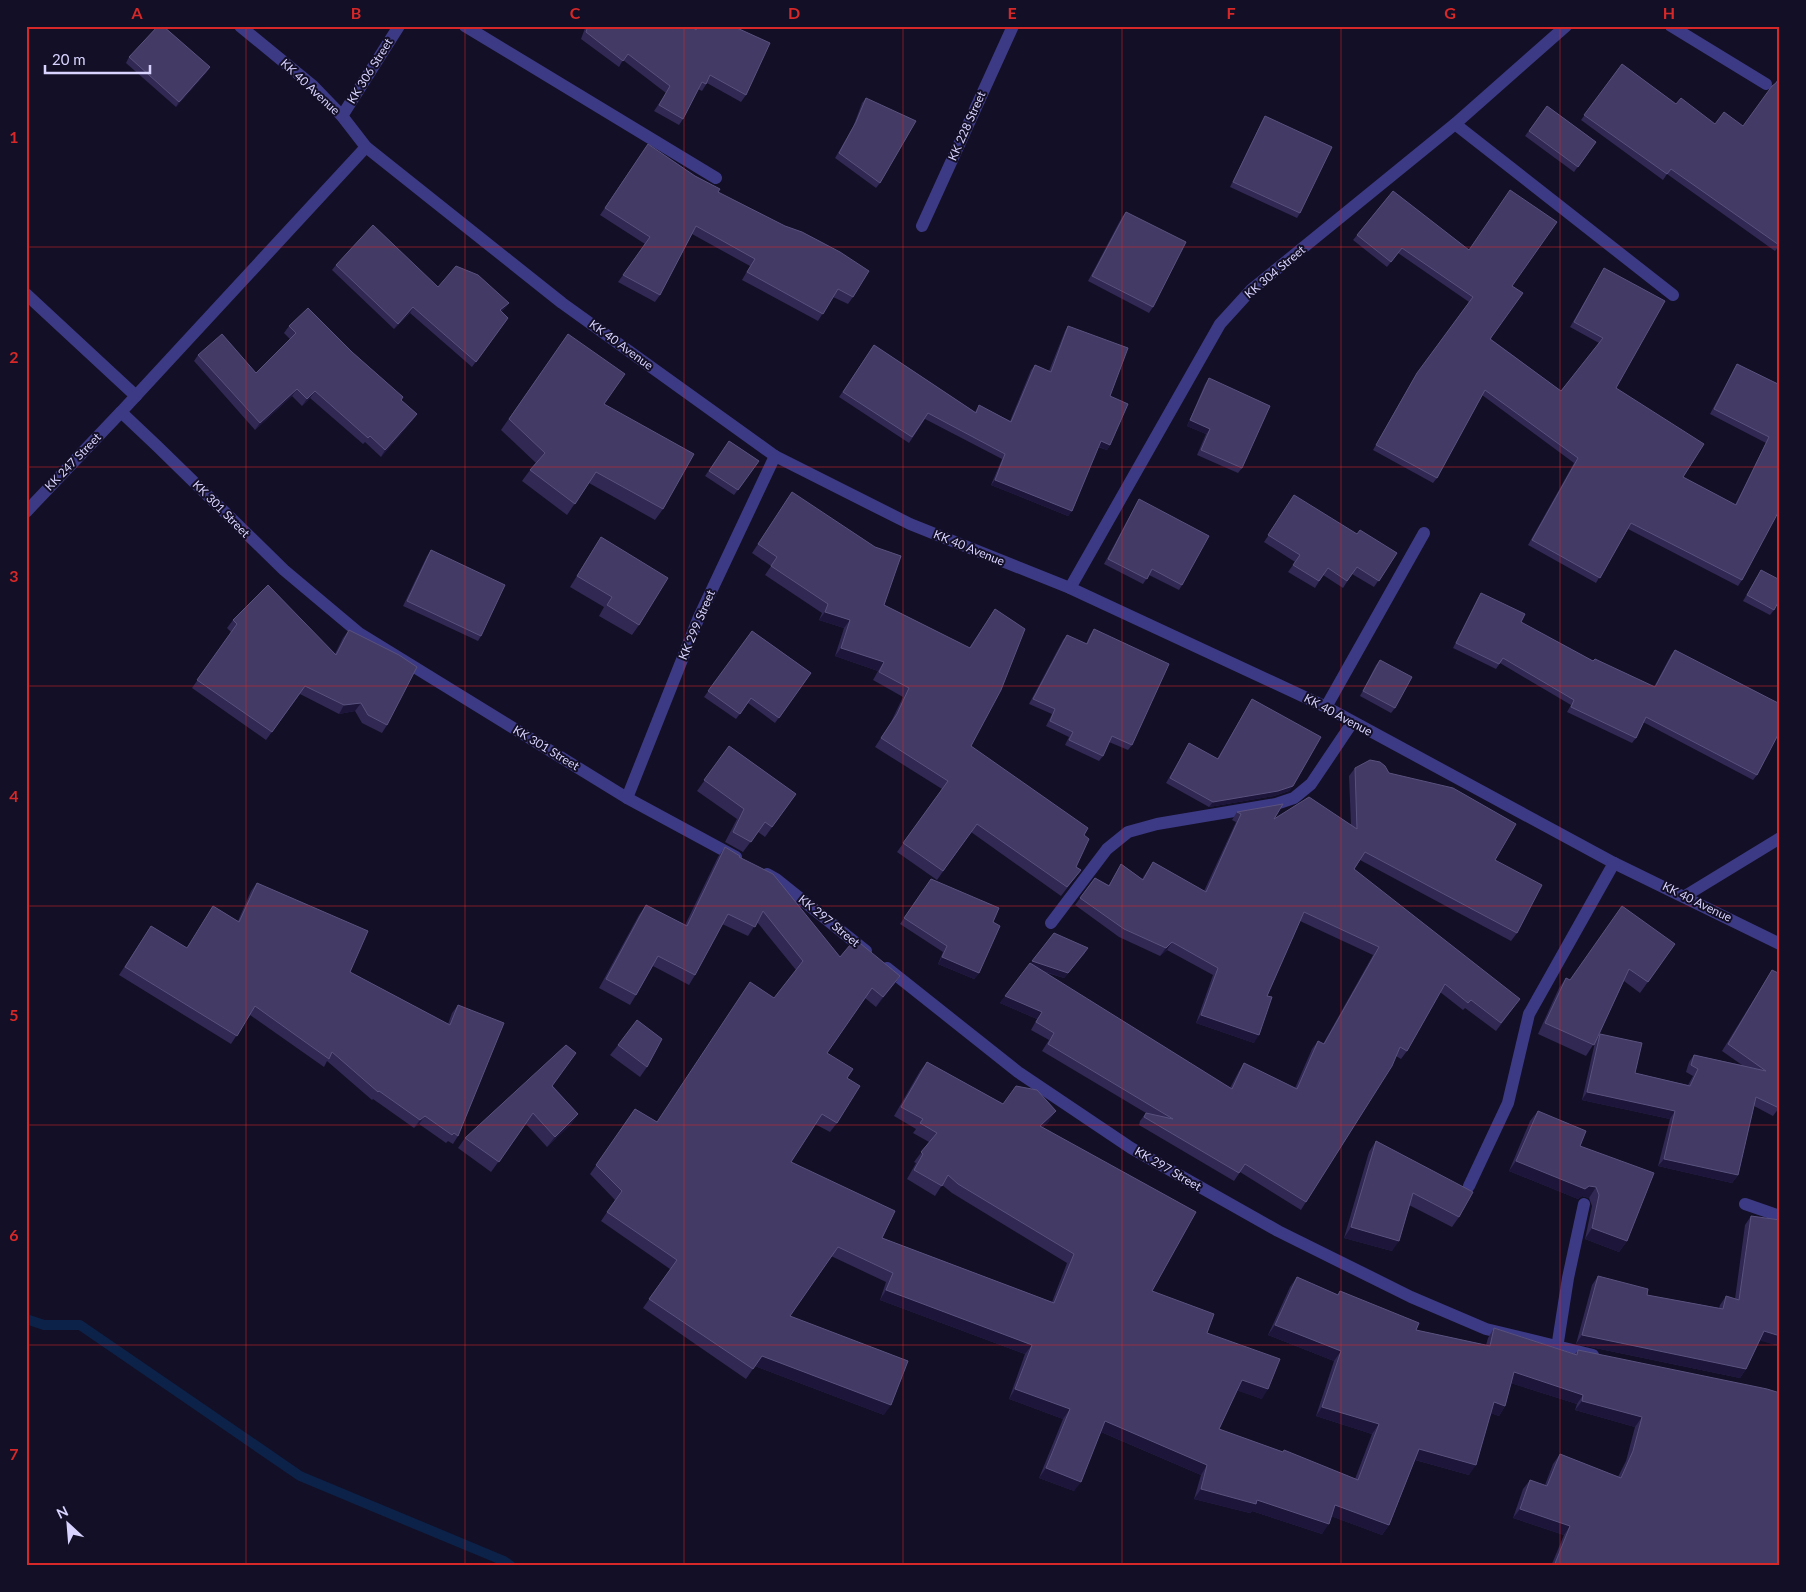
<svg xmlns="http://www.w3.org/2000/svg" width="1806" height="1592" viewBox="0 0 1806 1592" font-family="Lato,sans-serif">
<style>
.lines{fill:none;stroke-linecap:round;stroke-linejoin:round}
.stream{stroke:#0c2248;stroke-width:10}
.lane{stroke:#3d3a85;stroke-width:12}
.street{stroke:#3d3a85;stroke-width:12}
.wall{fill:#312854}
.shaded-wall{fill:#1d163a}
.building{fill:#433a66;stroke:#5a527e}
.grid{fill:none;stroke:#d62828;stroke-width:1;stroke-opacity:0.55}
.labels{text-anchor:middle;stroke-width:4;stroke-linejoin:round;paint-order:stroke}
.street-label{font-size:12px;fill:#d9d4ff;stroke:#130f26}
.neatline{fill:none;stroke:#d62828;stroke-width:2}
.grid-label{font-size:16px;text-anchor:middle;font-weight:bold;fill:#d62828}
</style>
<rect width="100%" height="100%" fill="#130f26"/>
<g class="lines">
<!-- stream -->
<polyline class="stream" points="26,1319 44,1325 80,1325 300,1476 504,1561 511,1566"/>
<!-- lane -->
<polyline class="lane" points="1671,26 1766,84"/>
<!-- street -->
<g class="street">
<polyline points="240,26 313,86 342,116 366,147 562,303 775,456 910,524 1070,588 1326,707 1614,863 1780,944"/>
<polyline points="465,26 716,178"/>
<polyline points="342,116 399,26"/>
<polyline points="1455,124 1673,295"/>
<polyline points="366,147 121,412 157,446 284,570 359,633 627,798 736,857"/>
<polyline points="922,226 1013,26"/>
<polyline points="26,294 136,396"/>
<polyline points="26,512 121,412"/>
<polyline points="1070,588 1220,324 1251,290 1455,124 1566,26"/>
<polyline points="1326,707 1424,533"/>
<polyline points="627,798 699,617 775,456"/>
<polyline points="767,874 776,879 866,951"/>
<polyline points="1685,896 1780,838"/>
<polyline points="1051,923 1107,849 1128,832 1157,824 1276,804 1294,798 1311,784 1352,723"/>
<polyline points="887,968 1018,1072 1131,1148 1278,1231 1411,1297 1486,1329 1593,1355"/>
<polyline points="1469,1186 1508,1103 1529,1014 1614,863"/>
<polyline points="1745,1204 1780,1216"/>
<polyline points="1557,1348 1568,1278 1584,1204"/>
</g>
</g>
<!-- wall -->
<g class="wall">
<polygon points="582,26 691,26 695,29 696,26 738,26 737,28 746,95 741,102 707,83 702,91 698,89 683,119 679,125 654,111 666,93 623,60 619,67 581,39 585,28"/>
<polygon points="129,57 210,67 206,73 176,107 126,63"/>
<polygon points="1622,64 1676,104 1715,124 1743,126 1774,85 1779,77 1780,245 1775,251 1667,174 1663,180 1581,120"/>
<polygon points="866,98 880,183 876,188 835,158 853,127 862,103"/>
<polygon points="1547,106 1596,142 1574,172 1525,136"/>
<polygon points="1265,116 1300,213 1297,218 1230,187 1262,121"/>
<polygon points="648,144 718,192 853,297 848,304 833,297 818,321 742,280 750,266 692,234 660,295 655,302 618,282 645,244 600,215"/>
<polygon points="1393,191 1512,286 1491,339 1561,391 1599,343 1570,327 1604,268 1616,388 1683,477 1735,505 1766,443 1710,414 1734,369 1737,364 1780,385 1742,580 1738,586 1628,529 1596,583 1528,545 1574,463 1482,395 1437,478 1433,483 1373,450 1414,378 1469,302 1398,253 1387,267 1353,240"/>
<polygon points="1126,212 1153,307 1149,313 1088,281 1122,217"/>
<polygon points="336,265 438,287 509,303 505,308 501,312 508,318 472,367 410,313 394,329 332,270"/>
<polygon points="289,326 352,352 403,397 401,400 417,414 412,421 381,457 365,442 363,444 310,398 302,406 292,396 255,430 194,361 198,355 256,373 290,339 284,333"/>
<polygon points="1068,326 1110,396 1110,445 1107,450 1098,447 1072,511 1068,516 991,485 1002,459 925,419 909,443 839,397 874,345 975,412 979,405 1010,421 1031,370 1035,365 1049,371 1065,331"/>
<polygon points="568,334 604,404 663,509 655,520 589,483 567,515 522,481 530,470 536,463 501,430"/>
<polygon points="1209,378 1242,468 1238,473 1197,455 1206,434 1187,426 1205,384"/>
<polygon points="729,441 759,461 734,495 705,476"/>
<polygon points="792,492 884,605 969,648 995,609 971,746 1084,835 1076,867 1081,870 1061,896 971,832 937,880 897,852 942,789 875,747 891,722 903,697 873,680 878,671 835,656 844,628 819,620 822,613 765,575 771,566 752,553"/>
<polygon points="1139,499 1182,585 1179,590 1149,575 1143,584 1104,564 1136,504"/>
<polygon points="1290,502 1397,553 1374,587 1352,574 1343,588 1323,575 1315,588 1288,572 1295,562 1264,542"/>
<polygon points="601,537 639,625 632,635 599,616 604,607 570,587"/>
<polygon points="431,550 481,636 478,641 403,606 427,556"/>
<polygon points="1761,570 1774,610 1770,615 1743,601"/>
<polygon points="1481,593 1521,622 1593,661 1595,659 1654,687 1671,655 1675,650 1757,775 1753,780 1643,722 1636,738 1632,743 1567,712 1571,705 1500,663 1496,669 1453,648 1478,598"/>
<polygon points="233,620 335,654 343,638 349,630 387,725 382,733 362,723 355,711 339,714 300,694 266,740 192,688 231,632 227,628"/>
<polygon points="1094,629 1132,745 1128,750 1109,742 1103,756 1099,761 1065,745 1069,737 1046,726 1052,714 1029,704 1063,640 1067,635 1086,644 1090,635"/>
<polygon points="752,631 811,673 775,723 748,703 736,719 704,697"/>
<polygon points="1380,660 1395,708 1391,713 1360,696 1376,665"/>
<polygon points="1252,699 1293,786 1289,791 1274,796 1209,807 1166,783 1189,743 1217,759"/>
<polygon points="729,746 796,794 765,837 758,832 743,852 725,842 737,819 697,791"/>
<polygon points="1355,768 1389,773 1495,860 1517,933 1511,941 1360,860 1354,869 1514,1007 1496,1031 1465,1008 1463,1010 1440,992 1407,1051 1401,1059 1396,1056 1301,1210 1240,1172 1234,1181 1139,1125 1140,1121 1146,1113 1042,1051 1049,1040 1031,1030 1037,1019 1000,1003 1054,933 1085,953 1064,978 1041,971 1230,1088 1239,1071 1244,1063 1295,1088 1312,1049 1318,1041 1323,1044 1373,955 1300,921 1267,996 1254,1043 1196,1023 1213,975 1167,950 1160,956 1119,937 1075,905 1095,878 1109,885 1121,864 1142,879 1153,862 1204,891 1236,822 1232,820 1237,812 1274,819 1351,825 1349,776"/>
<polygon points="725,847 739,857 840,957 900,976 876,1007 865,998 827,1053 847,1078 837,1123 830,1132 815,1124 791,1162 882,1238 1052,1302 1067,1263 952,1193 942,1185 935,1196 907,1179 916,1163 914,1162 929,1142 913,1133 916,1129 894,1116 920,1071 927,1062 1003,1104 1049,1121 1042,1128 1152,1291 1207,1333 1262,1399 1237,1390 1219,1429 1355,1479 1372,1434 1316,1416 1334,1361 1268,1335 1290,1287 1297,1277 1338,1295 1340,1291 1416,1330 1486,1345 1488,1338 1494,1328 1575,1354 1578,1350 1780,1566 1551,1566 1564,1535 1513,1518 1523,1489 1530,1480 1545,1485 1553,1464 1560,1454 1618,1477 1626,1461 1635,1427 1575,1410 1577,1404 1511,1383 1505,1406 1499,1416 1491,1413 1469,1475 1415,1460 1389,1525 1382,1535 1331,1516 1322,1534 1252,1511 1250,1513 1194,1499 1201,1475 1101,1432 1074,1491 1039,1478 1063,1419 1009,1399 1025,1354 880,1300 886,1282 831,1256 790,1316 884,1415 755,1366 746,1379 643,1308 670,1269 601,1221 615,1200 590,1174 635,1109 657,1122 774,998 796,970 757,922 748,936 722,924 695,975 689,985 653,966 636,995 630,1005 599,988 639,915 646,905 685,925 718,857"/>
<polygon points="931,879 993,922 979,973 974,979 938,964 943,952 900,924"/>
<polygon points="257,883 350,972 448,1024 452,1013 458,1005 458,1136 453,1144 448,1141 446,1143 419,1124 414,1128 373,1099 372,1100 327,1061 324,1067 250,1015 231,1044 119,975 151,926 187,948 213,906 238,921 251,891"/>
<polygon points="1675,944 1640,993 1624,981 1596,1040 1600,1034 1635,1073 1688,1085 1693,1076 1686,1072 1689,1062 1694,1055 1742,1065 1722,1051 1772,970 1779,1108 1773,1116 1754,1106 1738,1175 1732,1183 1658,1166 1670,1119 1582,1100 1595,1042 1586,1056 1538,1034 1559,988 1566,978 1570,980"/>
<polygon points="618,1045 647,1067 640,1077 610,1055"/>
<polygon points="553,1086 578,1114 571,1124 547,1147 526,1124 491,1172 458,1148 465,1138"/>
<polygon points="1538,1111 1580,1146 1627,1241 1619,1252 1585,1239 1592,1206 1589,1198 1582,1196 1578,1199 1509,1171 1530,1121"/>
<polygon points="1376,1141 1459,1217 1452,1227 1409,1205 1392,1251 1344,1238 1369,1152"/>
<polygon points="1751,1216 1780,1220 1780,1344 1779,1346 1760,1340 1746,1369 1740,1378 1576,1344 1592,1285 1598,1276 1647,1295 1719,1308 1720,1305 1726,1296 1735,1299 1745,1225"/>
</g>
<!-- shaded-wall -->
<g class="shaded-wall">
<polygon points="210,67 206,73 176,107 179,102"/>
<polygon points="509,303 505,308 496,316 500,310"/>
<polygon points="413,307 410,313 394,329 398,324"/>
<polygon points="297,389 292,396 255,430 260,423"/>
<polygon points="315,391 310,398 302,406 307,399"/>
<polygon points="417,414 412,421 381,457 385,450"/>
<polygon points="1190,420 1210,429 1206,434 1187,426"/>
<polygon points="1101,441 1110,445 1107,450 1097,446"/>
<polygon points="995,480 1072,511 1068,516 991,485"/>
<polygon points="825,612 850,620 844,628 819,620"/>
<polygon points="841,648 884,662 878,671 835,656"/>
<polygon points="361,703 355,711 339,714 344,705"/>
<polygon points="1293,786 1289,791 1274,796 1209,807 1213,802"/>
<polygon points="1172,942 1167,950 1160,956 1166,948"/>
<polygon points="1088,948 1064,978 1028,966 1032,961"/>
<polygon points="942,957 979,973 974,979 938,964"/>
<polygon points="900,976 894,985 876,1007 883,997"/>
<polygon points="1005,996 1042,1012 1037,1019 1000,1003"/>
<polygon points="1201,1015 1259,1035 1254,1043 1196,1023"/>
<polygon points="1587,1092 1675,1111 1670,1119 1582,1100"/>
<polygon points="1056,1111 1049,1121 1033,1136 1040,1126"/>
<polygon points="578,1114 571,1124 547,1147 555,1137"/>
<polygon points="425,1116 419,1124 414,1128 420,1120"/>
<polygon points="1664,1159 1738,1175 1732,1183 1658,1166"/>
<polygon points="1516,1161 1596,1187 1589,1198 1582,1196 1578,1199 1509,1171"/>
<polygon points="1351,1227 1399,1241 1392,1251 1344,1238"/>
<polygon points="1592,1228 1627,1241 1619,1252 1585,1239"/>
<polygon points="886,1290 1032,1345 1025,1354 880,1300"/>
<polygon points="1275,1325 1341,1351 1334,1361 1268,1335"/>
<polygon points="1764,1331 1780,1336 1780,1344 1779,1346 1758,1340"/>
<polygon points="1582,1335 1746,1369 1740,1378 1576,1344"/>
<polygon points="762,1356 891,1405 884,1415 755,1366"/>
<polygon points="1514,1372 1583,1395 1577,1404 1507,1382"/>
<polygon points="1242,1380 1268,1389 1262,1399 1235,1390"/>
<polygon points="1015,1389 1070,1409 1063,1419 1009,1399"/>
<polygon points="1582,1401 1642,1417 1635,1427 1575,1410"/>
<polygon points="1494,1402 1505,1406 1499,1416 1487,1412"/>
<polygon points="1322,1407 1379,1424 1372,1434 1316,1416"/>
<polygon points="1105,1421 1207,1465 1201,1475 1099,1431"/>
<polygon points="1419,1449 1476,1465 1469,1475 1412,1459"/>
<polygon points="1046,1468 1081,1482 1074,1491 1039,1478"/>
<polygon points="1201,1489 1257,1500 1329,1524 1322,1534 1252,1511 1250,1513 1194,1499"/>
<polygon points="1335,1505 1389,1525 1382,1535 1328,1515"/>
<polygon points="1520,1509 1570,1526 1564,1535 1513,1518"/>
</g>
<!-- building -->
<g class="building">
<polygon points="158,26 163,26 210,67 179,102 129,57"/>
<polygon points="588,26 691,26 696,30 698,26 738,26 737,28 770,43 746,95 710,75 706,84 702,82 683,119 659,105 670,86 628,54 623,61 586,32"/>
<polygon points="1622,64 1676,104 1681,98 1715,124 1724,112 1743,126 1772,86 1776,83 1780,77 1780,244 1779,245 1671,169 1667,174 1584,115"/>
<polygon points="866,98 916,121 880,183 839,153 856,122"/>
<polygon points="1547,106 1596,142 1578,167 1529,131"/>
<polygon points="1265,116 1332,147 1300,213 1233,182"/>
<polygon points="648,144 695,176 720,189 718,192 785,226 802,232 840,252 869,271 853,297 838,289 823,314 747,272 755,259 696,226 660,295 623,275 650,237 605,208"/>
<polygon points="1510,190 1557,222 1512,286 1523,293 1490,339 1561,391 1603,338 1574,322 1604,268 1665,301 1616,388 1704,444 1683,477 1736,505 1769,437 1714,409 1737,364 1780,385 1780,509 1742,580 1631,523 1600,578 1532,540 1578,458 1485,390 1437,478 1376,445 1417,373 1473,297 1402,248 1391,262 1357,235 1393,191 1469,250"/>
<polygon points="1126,212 1186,242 1153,307 1092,276"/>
<polygon points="373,225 438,287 456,266 478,275 509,303 500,310 508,318 476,362 413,307 398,324 336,265"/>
<polygon points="308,308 352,352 403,397 401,400 417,414 385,450 370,436 368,438 315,391 307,399 297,389 260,423 198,355 222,334 256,373 296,333 289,326"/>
<polygon points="1068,326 1128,348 1110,396 1128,404 1110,445 1101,441 1072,511 995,480 1005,454 928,413 912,437 843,392 874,345 976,413 979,405 1011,422 1035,365 1051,372"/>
<polygon points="568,334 625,374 604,404 694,454 663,509 596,472 575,504 530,470 545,453 509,419"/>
<polygon points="1209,378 1270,406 1242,468 1201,450 1210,429 1190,420"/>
<polygon points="729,441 759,461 738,490 709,471"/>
<polygon points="792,492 875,547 901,556 884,605 970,648 995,609 1025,629 1001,690 971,746 1088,828 1084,835 1089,839 1076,867 1081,870 1067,887 977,824 943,871 903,843 948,781 881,738 897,714 909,688 879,672 884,662 841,648 850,620 825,612 828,604 771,566 777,557 758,544"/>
<polygon points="1294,495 1357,534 1360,530 1397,553 1379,581 1357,567 1347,581 1328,568 1319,581 1293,565 1300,555 1268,535"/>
<polygon points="1139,499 1209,536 1182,585 1152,569 1147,579 1108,559"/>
<polygon points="601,537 668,578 639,625 607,605 612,597 577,576"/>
<polygon points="431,550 505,585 481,636 407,601"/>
<polygon points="1761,570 1780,580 1780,599 1774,610 1747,595"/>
<polygon points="268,585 336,655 349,630 399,655 417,667 387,725 368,715 361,703 344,705 305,686 272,732 197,680 237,624 233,620"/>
<polygon points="1481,593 1525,614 1521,622 1593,661 1595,659 1655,687 1675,650 1780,704 1780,731 1757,775 1646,717 1636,738 1571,707 1574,700 1503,658 1499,664 1456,643"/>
<polygon points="1094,629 1169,664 1132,745 1112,736 1103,756 1069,740 1073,732 1050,721 1055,709 1033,699 1067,635 1087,644"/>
<polygon points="752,631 811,673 779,718 751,698 740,714 708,691"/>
<polygon points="1380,660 1412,677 1395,708 1363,691"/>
<polygon points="1252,699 1321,737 1293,786 1278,791 1213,802 1170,778 1189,743 1218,759"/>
<polygon points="729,746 796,794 772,827 765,822 751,842 733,832 744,809 704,780"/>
<polygon points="1370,760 1380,762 1385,766 1389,773 1453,788 1516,824 1495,860 1542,885 1517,933 1365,852 1354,869 1520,999 1501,1023 1471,1000 1468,1003 1445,984 1407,1051 1400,1047 1392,1066 1306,1202 1245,1164 1239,1173 1144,1117 1146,1113 1173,1119 1048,1044 1054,1033 1036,1022 1042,1012 1005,996 1030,963 1232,1089 1244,1063 1297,1089 1318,1041 1324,1044 1379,947 1304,912 1267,996 1272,997 1259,1035 1201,1015 1218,968 1172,942 1166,948 1124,929 1080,898 1095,878 1109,886 1121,864 1143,880 1153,862 1206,892 1241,814 1237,812 1283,804 1274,819 1309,797 1357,829 1355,768"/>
<polygon points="725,847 740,856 739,857 773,874 840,957 855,939 900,976 883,997 872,988 827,1053 853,1069 847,1078 860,1086 837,1123 822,1114 791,1162 895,1211 882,1238 1054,1303 1074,1254 958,1184 948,1175 942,1186 914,1170 923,1154 921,1152 937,1133 920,1123 923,1119 901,1107 927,1062 1003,1104 1016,1086 1037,1090 1056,1111 1040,1126 1196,1212 1152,1291 1214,1314 1207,1333 1280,1359 1268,1389 1242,1380 1219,1429 1283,1452 1284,1450 1358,1480 1379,1424 1322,1407 1341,1351 1275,1325 1297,1277 1338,1295 1340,1291 1419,1323 1416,1330 1490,1346 1494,1328 1577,1355 1578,1350 1767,1389 1780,1393 1780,1566 1554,1566 1570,1526 1520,1509 1530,1480 1547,1486 1560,1454 1621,1478 1633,1451 1642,1417 1582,1401 1583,1395 1514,1372 1505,1406 1494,1402 1476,1465 1419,1449 1389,1525 1335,1505 1329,1524 1257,1500 1256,1504 1201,1489 1207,1465 1105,1421 1081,1482 1046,1468 1070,1409 1015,1389 1032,1345 886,1290 893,1273 838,1247 790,1316 908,1361 891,1405 762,1356 753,1369 649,1299 677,1260 607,1212 622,1191 596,1165 635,1109 657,1122 750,982 774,998 803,961 763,911 755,927 728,914 695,975 658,956 636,995 606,979 646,905 687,926"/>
<polygon points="931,879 999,908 993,922 1000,926 979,973 942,957 947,946 904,918"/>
<polygon points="257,883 368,931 350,972 450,1025 458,1005 504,1023 458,1136 454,1133 452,1135 425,1116 420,1120 379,1091 378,1092 332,1052 329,1059 255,1006 237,1036 125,967 151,926 187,948 213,906 239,922"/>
<polygon points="1622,906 1675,944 1648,982 1629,969 1594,1045 1545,1023 1566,978 1570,980"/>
<polygon points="1054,933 1088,948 1068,973 1032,961"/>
<polygon points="1772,970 1780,974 1780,1106 1779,1108 1756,1097 1738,1175 1664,1159 1675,1111 1587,1092 1600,1034 1642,1043 1635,1073 1690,1086 1698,1069 1691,1065 1694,1055 1766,1071 1728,1044"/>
<polygon points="637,1020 662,1039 647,1067 618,1045"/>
<polygon points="566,1045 576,1053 552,1086 578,1114 555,1137 533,1113 499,1162 465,1138"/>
<polygon points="1538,1111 1586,1131 1580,1146 1654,1173 1627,1241 1592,1228 1599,1195 1596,1187 1589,1186 1585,1189 1516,1161"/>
<polygon points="1376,1141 1473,1192 1459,1217 1413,1193 1399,1241 1351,1227"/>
<polygon points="1751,1216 1780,1220 1780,1336 1764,1331 1746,1369 1582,1335 1598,1276 1648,1289 1647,1295 1723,1309 1726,1296 1739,1300"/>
</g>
<!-- grid -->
<path class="grid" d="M246,26V1566M465,26V1566M684,26V1566M903,26V1566M1122,26V1566M1341,26V1566M1560,26V1566M26,247H1780M26,467H1780M26,686H1780M26,906H1780M26,1125H1780M26,1345H1780"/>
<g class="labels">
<!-- street labels -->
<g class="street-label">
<text transform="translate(370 71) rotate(-58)" y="4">KK 306 Street</text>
<text transform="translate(310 87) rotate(43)" y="4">KK 40 Avenue</text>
<text transform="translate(967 126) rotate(-66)" y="4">KK 228 Street</text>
<text transform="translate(1275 272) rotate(-40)" y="4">KK 304 Street</text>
<text transform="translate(621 345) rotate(36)" y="4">KK 40 Avenue</text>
<text transform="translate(73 462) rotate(-46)" y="4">KK 247 Street</text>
<text transform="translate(221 509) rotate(45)" y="4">KK 301 Street</text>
<text transform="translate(969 548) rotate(22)" y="4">KK 40 Avenue</text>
<text transform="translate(697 625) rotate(-67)" y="4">KK 299 Street</text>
<text transform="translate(1338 715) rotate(28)" y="4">KK 40 Avenue</text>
<text transform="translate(546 748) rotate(31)" y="4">KK 301 Street</text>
<text transform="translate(1697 902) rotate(26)" y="4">KK 40 Avenue</text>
<text transform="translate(829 921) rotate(39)" y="4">KK 297 Street</text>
<text transform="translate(1168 1169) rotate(30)" y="4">KK 297 Street</text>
</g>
</g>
<!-- border -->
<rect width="1806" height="1592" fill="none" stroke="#130f26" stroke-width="55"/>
<!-- north arrow -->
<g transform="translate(68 1524) rotate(334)" stroke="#130f26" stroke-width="4" paint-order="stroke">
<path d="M0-4L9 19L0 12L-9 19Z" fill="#d9d4ff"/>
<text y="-8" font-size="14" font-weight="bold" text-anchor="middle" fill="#d9d4ff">N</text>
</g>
<!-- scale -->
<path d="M45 65v8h105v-8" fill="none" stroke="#d9d4ff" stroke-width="2.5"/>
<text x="52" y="65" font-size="15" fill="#d9d4ff" stroke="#130f26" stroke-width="4" paint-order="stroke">20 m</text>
<rect x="28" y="28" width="1750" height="1536" class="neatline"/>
<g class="grid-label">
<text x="137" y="19">A</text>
<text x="356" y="19">B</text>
<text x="575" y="19">C</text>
<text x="794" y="19">D</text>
<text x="1012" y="19">E</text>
<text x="1231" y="19">F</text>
<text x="1450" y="19">G</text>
<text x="1669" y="19">H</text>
<text x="14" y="143">1</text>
<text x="14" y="363">2</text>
<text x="14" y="582">3</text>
<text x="14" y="802">4</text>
<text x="14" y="1021">5</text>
<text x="14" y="1241">6</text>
<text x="14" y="1460">7</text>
</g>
</svg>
